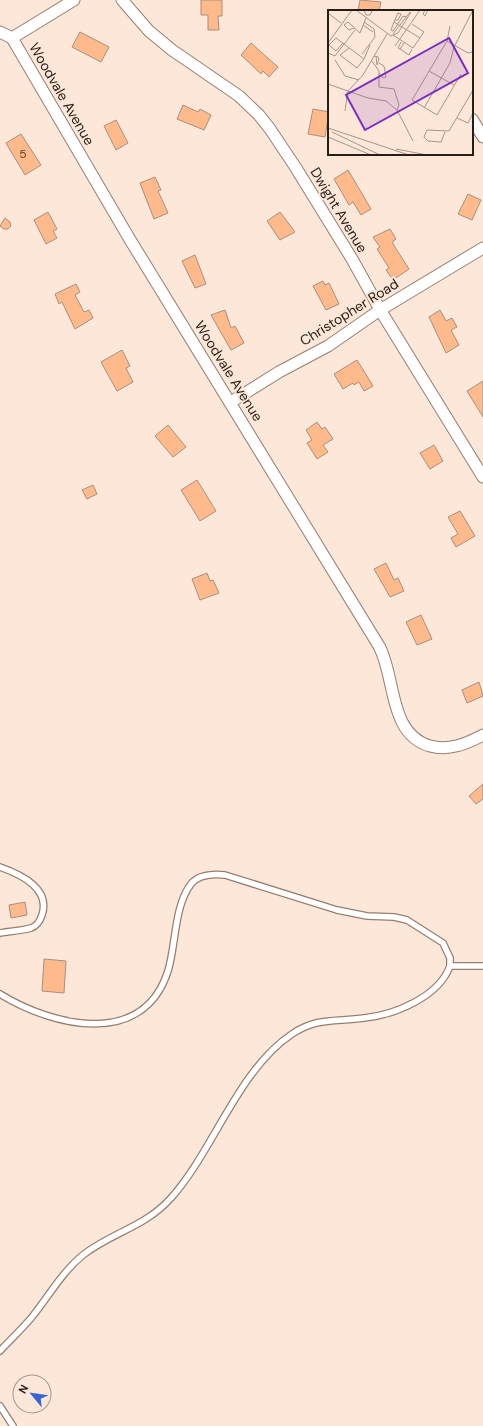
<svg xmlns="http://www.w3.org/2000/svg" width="483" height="1426" viewBox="0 0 483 1426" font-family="'DM Sans',sans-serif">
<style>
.building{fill:#ffba8b;stroke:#a88f7f}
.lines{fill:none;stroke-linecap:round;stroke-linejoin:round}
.service-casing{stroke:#977f6f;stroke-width:8}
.minor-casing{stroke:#977f6f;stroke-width:13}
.service{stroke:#fff;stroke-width:5.5}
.minor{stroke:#fff;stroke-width:11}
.labels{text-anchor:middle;stroke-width:4;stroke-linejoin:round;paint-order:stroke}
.number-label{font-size:12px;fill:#5c4434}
.street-label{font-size:14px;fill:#261d17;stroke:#fce7d9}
.inset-road{fill:none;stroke:#a6968b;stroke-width:1}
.view{fill:#7b2cbf;fill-opacity:0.15;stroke:#7b2cbf;stroke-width:2}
.inset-edge{fill:none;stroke:#261d17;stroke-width:2}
</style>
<rect width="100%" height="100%" fill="#fce7d9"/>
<!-- building -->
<g class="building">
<polygon points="201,0 222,0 222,16 218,16 219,30 208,30 208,15 201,15"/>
<polygon points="360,0 381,2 379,11 358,11"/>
<polygon points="80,32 109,47 101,62 72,47"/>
<polygon points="251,43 278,67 269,77 263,71 261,74 241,55"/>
<polygon points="183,105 198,112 200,109 211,115 204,130 177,119"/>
<polygon points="313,109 329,112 325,137 308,134"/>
<polygon points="116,120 128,143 116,150 104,126"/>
<polygon points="21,134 41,165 25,175 6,143"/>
<polygon points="348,170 371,209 361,215 353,202 349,205 334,179"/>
<polygon points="155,177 161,190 158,191 168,213 154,219 140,183"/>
<polygon points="468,194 481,200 472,220 458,214"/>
<polygon points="48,212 57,229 53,231 57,238 46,244 34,220"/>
<polygon points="280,212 295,232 280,240 267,221"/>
<polygon points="5,218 10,222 11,226 8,229 4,229 0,226"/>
<polygon points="390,229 396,239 393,241 393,244 409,269 393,280 386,270 389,268 377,249 380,247 373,237"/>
<polygon points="195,255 206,284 195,288 182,261"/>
<polygon points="323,281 325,285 329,283 339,304 326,310 313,286"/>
<polygon points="76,284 80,292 75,295 84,312 89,310 93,318 75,329 62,302 59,304 55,294"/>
<polygon points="225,310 231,328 235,326 244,343 231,350 211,315"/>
<polygon points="440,310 446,321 452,318 457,327 451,330 459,345 446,353 429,317"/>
<polygon points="122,350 130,366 126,368 133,382 117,391 101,362"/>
<polygon points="357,360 373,386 364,391 359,382 354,385 353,383 343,389 334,374"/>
<polygon points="483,381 483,417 467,391"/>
<polygon points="317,422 322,429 325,427 333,439 323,445 328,452 317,459 307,443 312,440 306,430"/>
<polygon points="168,425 186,447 173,457 155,436"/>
<polygon points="434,445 443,461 430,469 420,453"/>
<polygon points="197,480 216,511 200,521 181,490"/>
<polygon points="93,485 97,494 87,499 82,490"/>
<polygon points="460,511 475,536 456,547 451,538 458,534 448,517"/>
<polygon points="386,563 394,580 398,578 404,591 390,597 374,569"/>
<polygon points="207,573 210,581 213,580 219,593 200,600 192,579"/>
<polygon points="421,615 432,639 417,645 406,622"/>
<polygon points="479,682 483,696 467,703 462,690"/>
<polygon points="483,784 483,799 476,804 469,796"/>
<polygon points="25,902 27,915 11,918 9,905"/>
<polygon points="44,959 66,961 64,993 42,991"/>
</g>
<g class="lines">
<defs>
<g id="service">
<path d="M0,867C20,874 51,888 42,915C40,921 37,926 31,928C21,931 10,931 0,933"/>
<path d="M0,994C52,1026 143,1049 168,971C176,945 174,906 191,884C199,874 214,874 225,875L337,910L367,916L394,917L407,920L443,943L450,958V966"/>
<path d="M0,1351C10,1340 22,1329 32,1317C49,1296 62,1272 83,1255C112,1232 144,1228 171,1198C214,1150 238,1070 292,1034C317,1017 336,1022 364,1018C394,1015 439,997 450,966H483"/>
<polyline points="0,1406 13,1426"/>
</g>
<g id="minor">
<polyline points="122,0 149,31 172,50 239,96 259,115 270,129 296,168 352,259 382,313 483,477"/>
<polyline points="0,32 12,38"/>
<path d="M12,38L129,238L379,646C396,677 388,734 430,746C449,751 466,744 483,735"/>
<polyline points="12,38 74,0"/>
<polyline points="472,119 483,137"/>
<polyline points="231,402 279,372 328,346 380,310 483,248"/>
</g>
</defs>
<!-- service casing -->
<use href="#service" class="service-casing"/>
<!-- minor casing -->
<use href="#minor" class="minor-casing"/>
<!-- service -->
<use href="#service" class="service"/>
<!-- minor -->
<use href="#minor" class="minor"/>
</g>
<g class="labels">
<!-- number labels -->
<g class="number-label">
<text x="23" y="158">5</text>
</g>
<!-- street labels -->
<g class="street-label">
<text transform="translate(62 94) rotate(60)" y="5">Woodvale Avenue</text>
<text transform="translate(339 210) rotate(59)" y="5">Dwight Avenue</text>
<text transform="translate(349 312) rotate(-32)" y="5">Christopher Road</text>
<text transform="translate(229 371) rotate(58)" y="5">Woodvale Avenue</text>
</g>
</g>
<!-- overview -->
<g transform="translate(328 10)">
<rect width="145" height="145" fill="#fce7d9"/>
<path class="inset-road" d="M28,0L63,26L70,23L83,2M36,0L38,5H42L44,1M97,0L95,4L97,6L100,0M0,3L13,13M67,10H70L73,4L70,3L66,12L92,28M66,12L63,20L65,21L75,6L78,7M35,15L45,22M122,16L119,31L84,90L109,105L133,64M26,18L21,20L16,15L20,12L32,23L38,8M65,24L82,2M65,25L85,38L96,22L84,14M119,31L140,43L145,42M73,32L70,38L72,39L76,33M0,33L24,0M15,33L8,41L1,35L8,28L36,49L29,58L12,45L21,38M67,36L92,0M72,39L81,45L84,39M0,43L7,46L27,20M34,44L47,27L46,19L36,12M46,46L50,47L51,49L49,55L48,46M36,49L42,35M7,50L17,66L31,70M44,51L51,61V77L66,79L71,95L69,100M101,61L126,75M51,63L55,68L58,67L56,56L51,53M0,74L40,88L58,91L69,100L85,131M96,98L122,53L126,37L144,2M17,101L20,81L35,65L59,24M129,108L140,113L145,103M0,118L81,145M4,122L52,145M117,122L113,132L100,131L96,127L99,120L121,121L145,80M0,127L43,145M68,139L99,145"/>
<path class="view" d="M121,28L140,63L37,120L18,85Z"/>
<rect width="145" height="145" class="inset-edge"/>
</g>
<!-- north arrow -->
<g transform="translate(32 1394) rotate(299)"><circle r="19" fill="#fce7d9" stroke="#a6968b"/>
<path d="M0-3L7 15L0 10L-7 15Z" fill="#3964d4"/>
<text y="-6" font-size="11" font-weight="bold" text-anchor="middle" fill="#261d17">N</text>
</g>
</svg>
